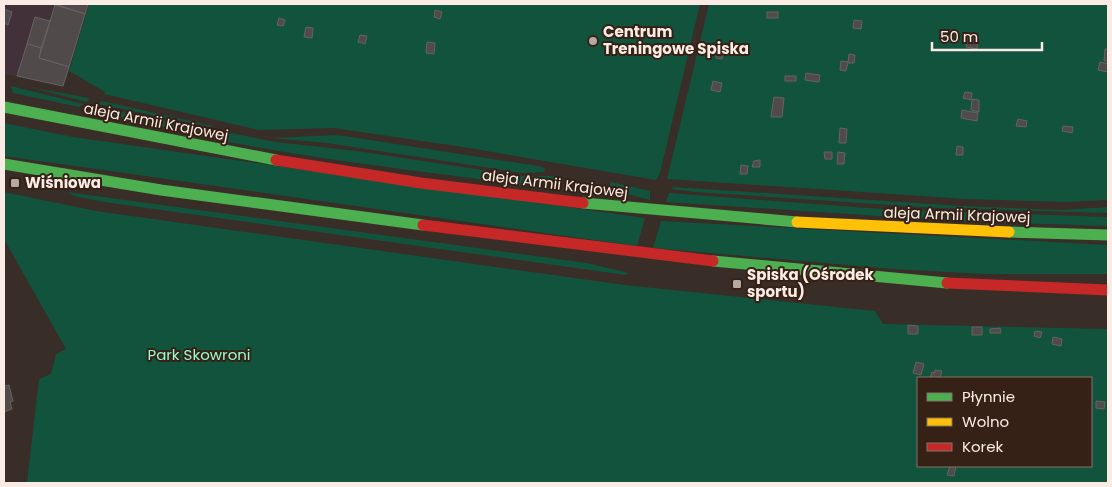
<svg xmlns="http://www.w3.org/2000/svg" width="1112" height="487" viewBox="0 0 1112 487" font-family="Poppins,sans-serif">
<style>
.commercial{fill:#423138}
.green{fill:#12533d;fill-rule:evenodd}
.building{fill:#504a4b;stroke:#676264}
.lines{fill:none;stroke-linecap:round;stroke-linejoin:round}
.fast{stroke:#4caf50;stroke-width:11}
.slow{stroke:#ffc107;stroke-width:11}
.jam{stroke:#c62828;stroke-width:11}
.poi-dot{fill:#b6a9a2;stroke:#352116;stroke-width:2}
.labels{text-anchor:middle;stroke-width:4;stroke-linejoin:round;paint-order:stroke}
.poi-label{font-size:15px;font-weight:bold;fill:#faece4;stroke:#352116;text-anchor:start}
.street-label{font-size:15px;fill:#faece4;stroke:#352116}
.park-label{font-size:15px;fill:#96fbd0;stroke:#352116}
</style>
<rect width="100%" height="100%" fill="#382d27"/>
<!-- commercial -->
<polygon class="commercial" points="4,4 87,4 62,85 4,74"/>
<!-- green -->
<g class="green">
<polygon points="89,4 700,4 660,173 656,180 463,147 334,128 259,130 104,94 105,92 69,71"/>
<polygon points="709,4 1108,4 1108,200 1065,202 966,199 667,179"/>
<polygon points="11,86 83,104 79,107 13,93"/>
<polygon points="29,87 89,98 87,102"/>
<polygon points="102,101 212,126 211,127 98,104"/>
<path d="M97,107L276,142L357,151L522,176H555V183L521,185C416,170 308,159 204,137C170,129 135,120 100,112Z"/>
<polygon points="4,123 73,137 645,218 637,246 4,156"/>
<polygon points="338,135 538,166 545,168 544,172 523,173 327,143 271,138"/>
<polygon points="611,182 650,191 650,200 608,189"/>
<polygon points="673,187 961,206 1062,210 1108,207 1108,213 937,208 695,192 672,189"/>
<path d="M4,192L96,211L625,285L875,311L883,324L1108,329V483H27L39,379L51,374L56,354L66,349L4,239ZM918,378H1091V466H918Z"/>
<polygon points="67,192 587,263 629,273 625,275 597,271 104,202 74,196"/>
<polygon points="669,193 881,209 1108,217 1108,226 955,221 666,202"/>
<polygon points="661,221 1108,245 1108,274 983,274 893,269 653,248"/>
</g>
<!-- building -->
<g class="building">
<polygon points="55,4 88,4 85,14"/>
<polygon points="55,5 85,14 69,67 39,58"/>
<polygon points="4,9 12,12 8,25 4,23"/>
<polygon points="435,10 442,12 440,19 434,17"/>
<rect x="767" y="12" width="11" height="6"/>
<polygon points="35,17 50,21 41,48 27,44"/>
<polygon points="279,18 285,20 283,26 277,25"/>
<polygon points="854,20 862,21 861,29 853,28"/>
<polygon points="306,27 313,28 312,38 304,37"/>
<polygon points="360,35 367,36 365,44 358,42"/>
<polygon points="967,35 979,36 977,49 966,47"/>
<polygon points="427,42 435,43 434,54 426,53"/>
<polygon points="27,44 41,48 39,58 69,67 63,86 17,76"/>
<polygon points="716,47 724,48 722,59 716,58"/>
<polygon points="1105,49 1108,49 1108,61 1104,61"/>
<polygon points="849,54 855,55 854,63 848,63"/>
<polygon points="841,61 848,62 846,71 840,70"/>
<polygon points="1100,62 1108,64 1108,72 1098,70"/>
<polygon points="806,73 820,75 819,82 805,80"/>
<rect x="785" y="76" width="11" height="5"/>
<polygon points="713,81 722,83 720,92 711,90"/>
<polygon points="965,92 972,93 971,100 963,98"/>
<polygon points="774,97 784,98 782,117 771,117"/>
<polygon points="972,99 979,100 979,112 971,110"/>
<polygon points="962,110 978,113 977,121 961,118"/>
<polygon points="1018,119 1027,121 1026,127 1016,126"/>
<polygon points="1063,126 1073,127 1072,133 1062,131"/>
<polygon points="840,128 847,129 846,143 839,143"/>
<polygon points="957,146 963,147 963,155 956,155"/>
<polygon points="824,152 832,152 832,159 825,159"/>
<polygon points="838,152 845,153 844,164 837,164"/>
<polygon points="760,160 760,167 752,167 754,161"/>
<polygon points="741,165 748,166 747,174 740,174"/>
<polygon points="908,325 918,326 918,334 908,334"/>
<rect x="972" y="327" width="10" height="8"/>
<polygon points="1000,328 1001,333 990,333 990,329"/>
<polygon points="1035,331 1042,332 1040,338 1034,336"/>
<polygon points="1053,337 1062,339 1061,346 1052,344"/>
<polygon points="916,362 924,364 921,375 913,373"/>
<polygon points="935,370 942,371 940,378 930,378 932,372 935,373"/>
<polygon points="9,385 13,401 10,402 12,409 4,412 4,386"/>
<polygon points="1096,401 1105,402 1104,409 1096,408"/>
<polygon points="950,466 956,466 954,476 947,475"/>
</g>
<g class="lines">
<!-- fast -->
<g class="fast">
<polyline points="4,107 276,160"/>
<polyline points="4,164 161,190 423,225"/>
<polyline points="583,203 797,222"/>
<polyline points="1009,232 1108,235"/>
<polyline points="713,261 947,283"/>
</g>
<!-- slow -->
<polyline class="slow" points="797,222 1009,232"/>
<!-- jam -->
<g class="jam">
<polyline points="276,160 421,183 583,203"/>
<polyline points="423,225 713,261"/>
<polyline points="947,283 1108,290"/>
</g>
</g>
<!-- markers -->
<g class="poi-dot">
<circle cx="593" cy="41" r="5"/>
<rect x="10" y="178" width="10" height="10" rx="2.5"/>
<rect x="732" y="279" width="10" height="10" rx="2.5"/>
</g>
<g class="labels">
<!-- poi labels -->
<g class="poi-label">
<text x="603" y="37">Centrum<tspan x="603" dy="17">Treningowe Spiska</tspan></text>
<text x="25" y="188">Wiśniowa</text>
<text x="747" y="280">Spiska (Ośrodek<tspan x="747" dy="17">sportu)</tspan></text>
</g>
<!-- street labels -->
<g class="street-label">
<text transform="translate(156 122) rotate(11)" y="5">aleja Armii Krajowej</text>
<text transform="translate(555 184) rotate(7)" y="5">aleja Armii Krajowej</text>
<text transform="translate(957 215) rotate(2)" y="5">aleja Armii Krajowej</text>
</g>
<!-- park labels -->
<g class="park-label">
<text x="199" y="360">Park Skowroni</text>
</g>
</g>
<!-- border -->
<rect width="1112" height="487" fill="none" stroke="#faece4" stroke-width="10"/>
<!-- legend -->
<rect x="917" y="377" width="175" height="90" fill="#352116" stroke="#847268"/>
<rect x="927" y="393" width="25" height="8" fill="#4caf50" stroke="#847268"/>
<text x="962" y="402" font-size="15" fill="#faece4">Płynnie</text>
<rect x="927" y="418" width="25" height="8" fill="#ffc107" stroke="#847268"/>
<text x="962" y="427" font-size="15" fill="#faece4">Wolno</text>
<rect x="927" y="443" width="25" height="8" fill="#c62828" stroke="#847268"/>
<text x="962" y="452" font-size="15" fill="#faece4">Korek</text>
<!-- scale -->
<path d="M932 42v8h110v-8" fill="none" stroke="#faece4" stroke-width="2.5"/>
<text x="940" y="42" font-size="15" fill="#faece4" stroke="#352116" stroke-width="4" paint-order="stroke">50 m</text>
</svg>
